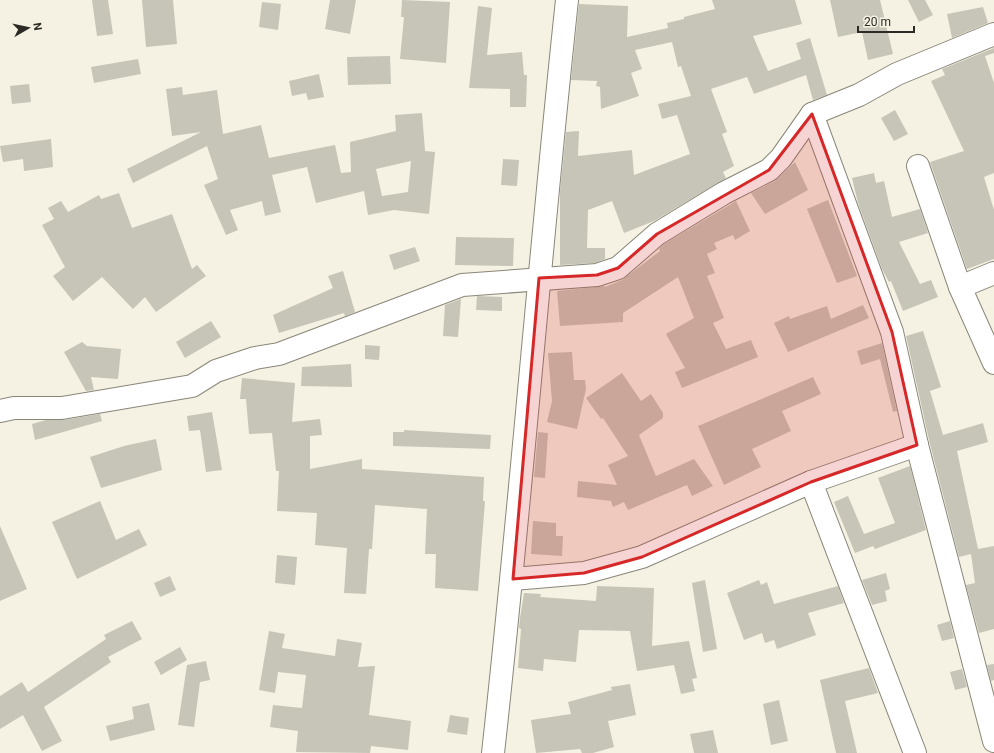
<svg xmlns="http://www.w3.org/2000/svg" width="994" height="753" viewBox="0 0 994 753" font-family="Roboto,sans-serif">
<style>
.building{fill:#c7c5b7;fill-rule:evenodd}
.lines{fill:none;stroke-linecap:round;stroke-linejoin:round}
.minor-casing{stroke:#898679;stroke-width:24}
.minor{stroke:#fff;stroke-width:22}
.marked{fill:#d62828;fill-opacity:0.2;stroke:#d62828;stroke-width:3;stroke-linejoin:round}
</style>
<rect width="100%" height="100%" fill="#f5f2e3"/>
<!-- building -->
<g class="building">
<polygon points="92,0 108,0 113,34 97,36"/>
<polygon points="142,0 173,0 177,44 146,47"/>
<polygon points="330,0 356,0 350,34 325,29"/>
<polygon points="402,0 450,2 446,63 400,59 404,17 401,17"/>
<polygon points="712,0 795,0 802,24 753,36 768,71 801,59 796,43 810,38 827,95 813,100 806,75 754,94 747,77 711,89 727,132 722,134 734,166 723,172 726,178 654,221 624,233 612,201 588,210 587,248 605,248 605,259 595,263 560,265 560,192 566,132 579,131 578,156 632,150 634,175 690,154 677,115 662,119 658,104 691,96 681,66 678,67 672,42 635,50 642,69 631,73 639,96 601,109 600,87 596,86 597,81 571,80 579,4 628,6 627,37 668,28 667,23 684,19 684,17 715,9"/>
<polygon points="830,0 880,0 893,54 868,60 862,32 838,37"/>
<polygon points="908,0 925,0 933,15 919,22"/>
<polygon points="262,2 281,4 278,30 259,27"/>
<polygon points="478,6 492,8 487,55 522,52 524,75 527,75 526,107 510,107 510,89 469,88"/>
<polygon points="983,7 988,23 952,38 947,14"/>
<polygon points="994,48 994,53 985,56 994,83 994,173 984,177 994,210 994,259 967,269 930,162 964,151 931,81 945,75 942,69"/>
<polygon points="390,56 391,84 348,85 347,57"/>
<polygon points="138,59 141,74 94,83 91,67"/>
<polygon points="319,74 324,97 308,100 306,93 292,96 289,81"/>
<polygon points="29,84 31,102 12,104 10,86"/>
<path d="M182,87L183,95L217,90L223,134L261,125L269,158L335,145L341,173L351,172L350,142L396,131L395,115L422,113L425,151L435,152L429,214L394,210L368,215L364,191L316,203L307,167L272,175L281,212L265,216L262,201L230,210L238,230L226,235L204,185L218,179L207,146L133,183L127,169L201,132L172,136L166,89ZM411,161L408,192L382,196L376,169Z"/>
<polygon points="895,110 908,134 894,141 881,118"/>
<polygon points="51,139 53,167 24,171 23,159 3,162 0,146"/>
<polygon points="503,159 519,160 517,186 501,185"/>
<polygon points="795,162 808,190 765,214 751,193 775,181"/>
<polygon points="874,173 876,183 884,181 892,217 920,209 928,233 899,242 920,284 931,280 938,297 903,311 891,281 889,282 882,269 858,203 852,178"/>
<polygon points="119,193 132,228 172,214 192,269 197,265 206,276 156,312 145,297 133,309 102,277 73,301 53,276 65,267 42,225 54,219 48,208 61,201 68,212 99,195 101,199"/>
<polygon points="828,200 857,276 837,283 807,209"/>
<polygon points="736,201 750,231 735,240 733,235 714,243 717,249 707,254 715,273 707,276 724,318 713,323 726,349 751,340 758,357 682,388 675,372 685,368 666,334 694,318 678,277 623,313 623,322 560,326 557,291 605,286 605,287 622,280 660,251 659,249 664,244"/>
<polygon points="456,237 514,238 513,266 455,265"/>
<polygon points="415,247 420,261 394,270 389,255"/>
<polygon points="343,271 355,312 345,316 344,313 279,333 273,315 333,288 328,276"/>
<polygon points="477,296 502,297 502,311 476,310"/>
<polygon points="461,299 458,337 443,336 445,305"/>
<polygon points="863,305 869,318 788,352 774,323 789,316 790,319 827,306 831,319"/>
<polygon points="211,321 221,337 185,358 176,342"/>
<polygon points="923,331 941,387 930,391 943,435 983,423 988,442 957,451 978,549 994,546 994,629 979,633 966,585 975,583 971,554 959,557 929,440 906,336"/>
<polygon points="82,342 87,346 121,349 118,379 91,377 94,390 86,391 64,352"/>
<polygon points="882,343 897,411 893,412 880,359 861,365 857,351"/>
<polygon points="365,345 380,346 379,360 365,359"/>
<polygon points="572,352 574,380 585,380 586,389 577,429 547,422 552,401 548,353"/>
<polygon points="351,364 352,387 301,386 302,367"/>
<polygon points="622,373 641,401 651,394 663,413 663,418 639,435 656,476 694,459 713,486 692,496 687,485 628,510 624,502 613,507 611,501 577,497 578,481 617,485 608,465 628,456 603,418 601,419 586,398"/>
<polygon points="813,377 821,394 782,411 791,431 752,449 761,467 724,485 698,426"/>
<polygon points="242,378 295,383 292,422 320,419 322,435 310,436 310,469 362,459 362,469 484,477 483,501 485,501 478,591 435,588 436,554 425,554 427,509 375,505 372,549 369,549 366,594 344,593 347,548 315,545 317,513 277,511 279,471 276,471 272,433 249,434 246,399 240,399"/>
<polygon points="212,412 222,470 206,472 200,430 189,431 187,416"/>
<polygon points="100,414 102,421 35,440 32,424 46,420 64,420"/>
<polygon points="404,430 491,435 490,449 393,446 393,432 404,432"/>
<polygon points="538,432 548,433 545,478 534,477"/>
<polygon points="156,439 162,470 101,488 90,457 124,446"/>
<polygon points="910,466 926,530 875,549 873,546 855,553 834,502 848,496 864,534 895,523 878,478"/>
<polygon points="100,501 116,540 139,529 147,545 77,579 52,522"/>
<polygon points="533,521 556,523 556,536 563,536 562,556 531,554"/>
<polygon points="0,526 27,589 0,601"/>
<polygon points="277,555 297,557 295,585 275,583"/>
<polygon points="886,573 890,589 885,591 887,601 872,605 862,580"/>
<polygon points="170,576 176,590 160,597 154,583"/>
<polygon points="705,580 717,649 703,652 692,583"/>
<polygon points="759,580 761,585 767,582 774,604 838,586 844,603 808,613 816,635 777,649 774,640 765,643 762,633 744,640 727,593"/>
<polygon points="597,586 654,588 652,646 689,641 697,678 692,679 695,691 681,694 674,665 637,671 630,631 579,630 576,662 544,659 543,671 518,668 521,629 519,628 520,618 524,593 541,594 540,597 596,601"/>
<polygon points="132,621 142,639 108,657 111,662 44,707 62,741 42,751 23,715 0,729 0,696 22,682 28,692 106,639 104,635"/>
<polygon points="950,621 954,638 942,641 937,625"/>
<polygon points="269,631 285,634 282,648 335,656 337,639 362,643 358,667 375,666 369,715 411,721 408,750 371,746 370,753 296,752 298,731 270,727 273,705 302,708 306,675 278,672 275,693 259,690"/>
<polygon points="180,647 187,660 161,675 154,662"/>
<polygon points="206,661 210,680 200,682 194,727 178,725 187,665"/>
<polygon points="994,664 994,680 991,681 987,665"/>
<polygon points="869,668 878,693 845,701 857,753 836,753 820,680"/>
<polygon points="962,669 967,687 955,690 950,672"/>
<polygon points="630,684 636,715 608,721 614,747 593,753 582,753 580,749 536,753 531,720 571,714 568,702 612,690 611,687"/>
<polygon points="779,700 788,741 771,745 763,704"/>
<polygon points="149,703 155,730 110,741 106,726 134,719 132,707"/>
<polygon points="450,715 469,718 467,735 447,732"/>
<polygon points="713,730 718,753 694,753 690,734"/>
</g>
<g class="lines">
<defs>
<g id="minor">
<polyline points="812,114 892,332 917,445 994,741"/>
<polyline points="918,166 960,287 994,363"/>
<polyline points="960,287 994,273"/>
<polyline points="0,411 14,408 62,408 192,386 216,371 255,358 279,354 462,285 597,275 618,268 657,234 724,193 769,170 781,158 812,114 859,95 897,74 994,34"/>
<polyline points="811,482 915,753"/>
<polyline points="513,579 584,573 642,557 811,482 917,445"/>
<path d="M493,753C521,502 540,251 567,0"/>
</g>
</defs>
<!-- minor casing -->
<use href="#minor" class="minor-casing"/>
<!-- minor -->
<use href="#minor" class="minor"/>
</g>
<!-- marked area -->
<path class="marked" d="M812,114L892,332L917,445L811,482L642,557L584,573L513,579L539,278L597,275L618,268L657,234L769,170Z"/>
<!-- north arrow -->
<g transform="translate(28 28) rotate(81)" stroke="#f5f2e3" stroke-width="3" paint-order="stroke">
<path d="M0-3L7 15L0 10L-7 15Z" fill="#2b2a24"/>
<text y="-6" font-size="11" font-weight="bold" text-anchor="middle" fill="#2b2a24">N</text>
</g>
<!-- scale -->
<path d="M858 26v6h56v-6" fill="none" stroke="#2b2a24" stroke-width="2"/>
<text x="864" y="26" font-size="12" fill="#2b2a24" stroke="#f5f2e3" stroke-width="3" paint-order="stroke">20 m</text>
</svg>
